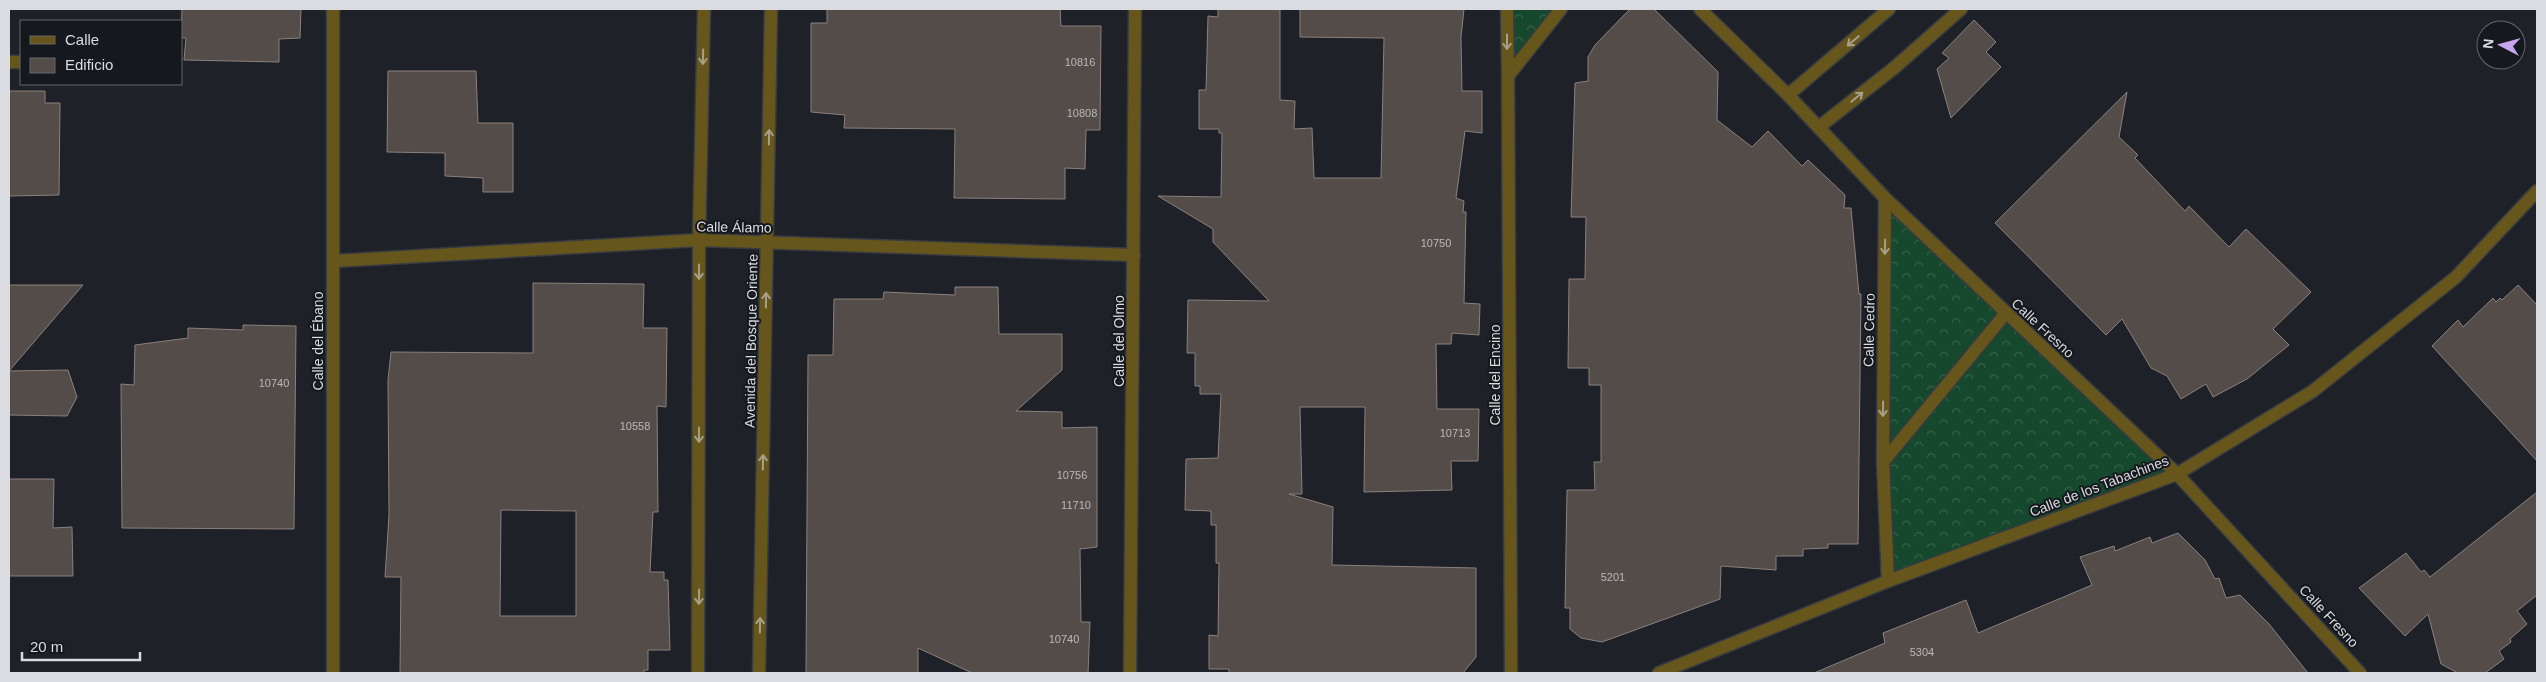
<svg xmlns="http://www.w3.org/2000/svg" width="2546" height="682" viewBox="0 0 2546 682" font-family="Helvetica,sans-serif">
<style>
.forest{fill:url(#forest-crowns)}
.building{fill:#544c49;stroke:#8b817e;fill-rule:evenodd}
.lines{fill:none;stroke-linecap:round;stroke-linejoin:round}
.service-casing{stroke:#383b41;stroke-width:15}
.minor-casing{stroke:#383b41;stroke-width:15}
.tertiary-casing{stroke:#383b41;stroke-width:15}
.service{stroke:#67561c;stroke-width:12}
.minor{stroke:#67561c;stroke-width:12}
.tertiary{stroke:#67561c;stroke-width:12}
.oneway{stroke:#a6a088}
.labels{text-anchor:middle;stroke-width:4;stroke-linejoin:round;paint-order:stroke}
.number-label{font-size:11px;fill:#b8b8bb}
.street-label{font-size:14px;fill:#dadce1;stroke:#15181d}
</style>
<defs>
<pattern id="forest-crowns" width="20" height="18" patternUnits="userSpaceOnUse" patternTransform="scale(1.25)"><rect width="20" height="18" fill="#15482c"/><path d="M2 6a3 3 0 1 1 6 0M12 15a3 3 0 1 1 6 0" fill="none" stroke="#36624a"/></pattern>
</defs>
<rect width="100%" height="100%" fill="#1e2127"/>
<!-- forest -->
<g class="forest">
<polygon points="1507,9 1565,9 1508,76"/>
<polygon points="1885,198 2177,474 1888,581"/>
</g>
<!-- building -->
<g class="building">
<polygon points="182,9 301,9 300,38 279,39 279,62 184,60 186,38 181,38"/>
<polygon points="827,9 1060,9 1061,26 1101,26 1100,130 1086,130 1085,169 1065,168 1065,199 954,198 955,129 844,128 845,115 811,112 811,23 827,23"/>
<polygon points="1218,9 1280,9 1280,100 1295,101 1294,129 1312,128 1314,178 1381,178 1384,38 1300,37 1300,9 1464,9 1461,37 1462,91 1482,91 1482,133 1465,131 1456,198 1464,201 1463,212 1466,212 1464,303 1480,304 1479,335 1452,333 1451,344 1436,344 1437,409 1479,409 1478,461 1451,461 1452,490 1364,492 1365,407 1300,407 1302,494 1289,494 1333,507 1332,565 1476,568 1476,657 1463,673 1229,673 1229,669 1209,669 1209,635 1218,636 1219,563 1216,563 1216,525 1211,525 1211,511 1185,510 1186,459 1218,458 1221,394 1200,394 1200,386 1195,386 1195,353 1187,353 1188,300 1269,301 1213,242 1213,229 1158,196 1221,197 1222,133 1219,133 1219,129 1199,129 1199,90 1206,90 1208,16 1218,17"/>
<polygon points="1630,9 1654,9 1718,72 1717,120 1752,147 1768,131 1802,166 1808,160 1845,195 1844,208 1851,208 1859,294 1861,294 1858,544 1828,544 1828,548 1803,549 1803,556 1776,556 1776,570 1721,566 1720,599 1602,642 1581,638 1570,629 1570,608 1565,608 1567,490 1595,490 1594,462 1601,462 1601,385 1589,385 1589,368 1568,368 1569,279 1585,279 1586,217 1571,217 1575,83 1588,81 1588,57 1595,45"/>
<polygon points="1974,20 1996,42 1986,52 2001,67 1951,118 1937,69 1949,58 1942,53"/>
<polygon points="388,71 476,71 478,123 513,123 513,192 483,192 483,178 445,176 445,153 387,152"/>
<polygon points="9,91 45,91 45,103 60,103 59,195 9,196"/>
<polygon points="2127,92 2119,137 2138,155 2135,158 2185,211 2189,206 2229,247 2246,229 2311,292 2273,329 2289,345 2247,379 2213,397 2206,384 2181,399 2167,376 2151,368 2122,319 2106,335 1995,223"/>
<path d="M533,283L644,284L643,328H667L666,407L657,406L658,512H653L650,572H664V580H668L670,650H648V670H644V673H400L401,577H385L389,515L388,380L391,352L533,353ZM501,510L576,511V616H500Z"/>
<polygon points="9,285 83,285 9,371 68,370 77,397 67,416 9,415"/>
<polygon points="2518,285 2537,305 2537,461 2432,346 2458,320 2463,327 2493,298 2496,302 2500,298 2502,300"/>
<polygon points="955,287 998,287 999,334 1062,334 1062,370 1016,411 1062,412 1062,428 1097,427 1097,547 1080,549 1081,622 1090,622 1088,673 972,673 918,648 918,672 913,673 806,673 808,355 833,355 834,299 883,299 884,292 955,295"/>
<polygon points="243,325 296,326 294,529 122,528 121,384 134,385 135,345 188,338 188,328 243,330"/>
<polygon points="9,479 54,479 53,528 72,527 73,576 9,576"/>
<polygon points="2537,492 2537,595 2517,611 2527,624 2510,639 2511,642 2499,651 2504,659 2485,673 2458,673 2441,664 2428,614 2405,636 2359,588 2406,553 2421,572 2424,570 2430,577"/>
<polygon points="2178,533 2205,560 2215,579 2219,578 2226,598 2240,595 2269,624 2308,673 1814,673 1885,643 1883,633 1966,600 1978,633 2092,585 2080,557 2114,546 2115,551 2150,537 2152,543"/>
</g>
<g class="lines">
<defs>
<g id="service">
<polyline points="1788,95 1889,9"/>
<polyline points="1819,127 1894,68 1961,9"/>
</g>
<g id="minor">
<polyline points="1507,9 1508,76"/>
<polyline points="1700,9 1788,95 1885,198 2177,474 2360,673"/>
<polyline points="9,62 21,62"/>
<polyline points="334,261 699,240 1134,255"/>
<polyline points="1883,462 1885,198"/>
<polyline points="1888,581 1883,462 2006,313"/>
<polyline points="333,673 333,9"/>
<polyline points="1130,673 1135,9"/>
<polyline points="1511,673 1508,76 1561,9"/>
<polyline points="1659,673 1888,581 2177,474 2313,391 2456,277 2537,191"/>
</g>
<g id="tertiary">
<polyline points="698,673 699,240 704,9"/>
<polyline points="759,673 771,9"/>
</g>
</defs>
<!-- service casing -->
<use href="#service" class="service-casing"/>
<!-- minor casing -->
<use href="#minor" class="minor-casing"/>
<!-- tertiary casing -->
<use href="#tertiary" class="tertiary-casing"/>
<!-- service -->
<use href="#service" class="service"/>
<!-- minor -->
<use href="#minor" class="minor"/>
<!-- tertiary -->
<use href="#tertiary" class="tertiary"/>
</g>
<!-- one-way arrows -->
<defs><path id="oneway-shaft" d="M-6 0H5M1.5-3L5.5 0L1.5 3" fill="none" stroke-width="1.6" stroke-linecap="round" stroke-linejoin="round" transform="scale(1.25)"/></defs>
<g class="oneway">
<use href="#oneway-shaft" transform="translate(1853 41) rotate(140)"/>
<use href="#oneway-shaft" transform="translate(1507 42) rotate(90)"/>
<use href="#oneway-shaft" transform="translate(703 57) rotate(91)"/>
<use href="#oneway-shaft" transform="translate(1857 97) rotate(-39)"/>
<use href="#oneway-shaft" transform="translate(769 137) rotate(-89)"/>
<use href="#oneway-shaft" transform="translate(1885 247) rotate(91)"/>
<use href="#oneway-shaft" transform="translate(699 272) rotate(90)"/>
<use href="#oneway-shaft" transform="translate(766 300) rotate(-89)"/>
<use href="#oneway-shaft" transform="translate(1883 409) rotate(91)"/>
<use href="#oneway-shaft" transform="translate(699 435) rotate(90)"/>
<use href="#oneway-shaft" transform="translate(763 462) rotate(-89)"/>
<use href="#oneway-shaft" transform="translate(699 597) rotate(91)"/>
<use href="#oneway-shaft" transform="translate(760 625) rotate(-89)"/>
</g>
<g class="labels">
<!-- number labels -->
<g class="number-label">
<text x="1080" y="66">10816</text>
<text x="1082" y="117">10808</text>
<text x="1436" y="247">10750</text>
<text x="274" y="387">10740</text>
<text x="635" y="430">10558</text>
<text x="1455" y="437">10713</text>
<text x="1072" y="479">10756</text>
<text x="1076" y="509">11710</text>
<text x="1613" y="581">5201</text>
<text x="1064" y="643">10740</text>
<text x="1922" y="656">5304</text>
</g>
<!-- street labels -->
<g class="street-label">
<text transform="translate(734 227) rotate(1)" y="5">Calle Álamo</text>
<text transform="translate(2043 328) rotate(43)" y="5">Calle Fresno</text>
<text transform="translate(1869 330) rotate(-89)" y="5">Calle Cedro</text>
<text transform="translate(318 341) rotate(-90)" y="5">Calle del Ébano</text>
<text transform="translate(751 341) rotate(-89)" y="5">Avenida del Bosque Oriente</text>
<text transform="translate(1119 341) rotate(-90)" y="5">Calle del Olmo</text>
<text transform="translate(1495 375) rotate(-90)" y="5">Calle del Encino</text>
<text transform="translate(2099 486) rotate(-21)" y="5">Calle de los Tabachines</text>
<text transform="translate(2329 616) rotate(47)" y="5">Calle Fresno</text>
</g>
</g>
<!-- border -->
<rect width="2546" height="682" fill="none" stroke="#dadce1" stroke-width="20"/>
<!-- legend -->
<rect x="20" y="20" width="162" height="65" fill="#15181d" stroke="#64666b"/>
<rect x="30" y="36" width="25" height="8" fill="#67561c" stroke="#64666b"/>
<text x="65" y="45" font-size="15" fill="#dadce1">Calle</text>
<rect x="30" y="58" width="25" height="15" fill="#544c49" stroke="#64666b"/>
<text x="65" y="70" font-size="15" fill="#dadce1">Edificio</text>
<!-- north arrow -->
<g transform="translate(2501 45) rotate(276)"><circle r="24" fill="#15181d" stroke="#64666b"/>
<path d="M0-4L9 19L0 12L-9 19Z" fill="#c9a5ee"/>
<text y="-8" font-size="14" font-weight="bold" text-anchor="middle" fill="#dadce1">N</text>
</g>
<!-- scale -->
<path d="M22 652v8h118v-8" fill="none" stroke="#dadce1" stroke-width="2.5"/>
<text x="30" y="652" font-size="15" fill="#dadce1" stroke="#15181d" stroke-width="4" paint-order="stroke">20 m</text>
</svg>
